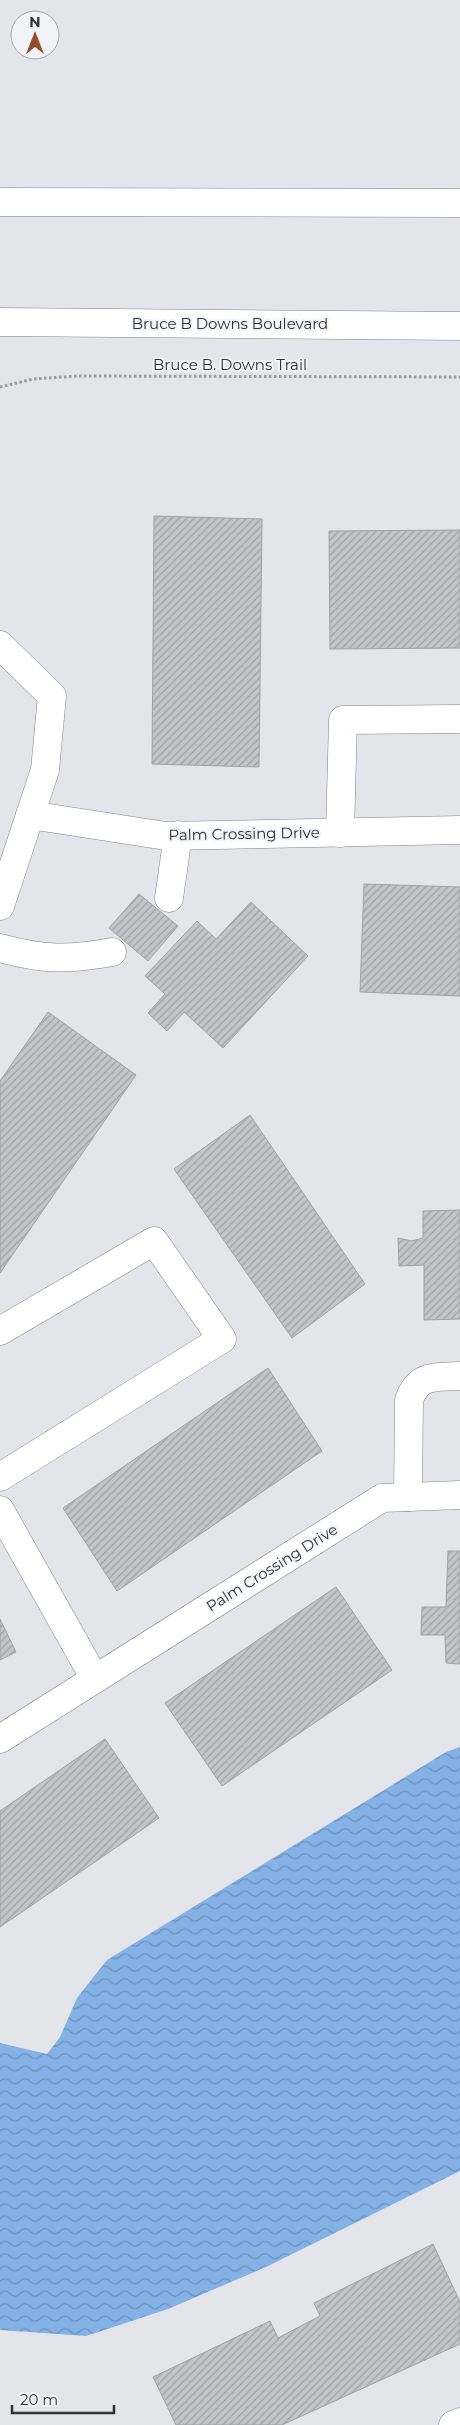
<svg xmlns="http://www.w3.org/2000/svg" width="460" height="2425" viewBox="0 0 460 2425" font-family="Montserrat,sans-serif">
<style>
.water{fill:url(#water-waves)}
.building{fill:url(#building-hatch);stroke:#9fa1a6}
.lines{fill:none;stroke-linecap:round;stroke-linejoin:round}
.minor-casing{stroke:#818387;stroke-width:29}
.major-casing{stroke:#818387;stroke-width:29}
.path{stroke:#97999c;stroke-width:3;stroke-dasharray:2.5 2.5;stroke-linecap:butt}
.minor{stroke:#fff;stroke-width:28}
.major{stroke:#fff;stroke-width:28}
.labels{text-anchor:middle;stroke-width:4;stroke-linejoin:round;paint-order:stroke}
.street-label{font-size:15px;fill:#303133;stroke:#f1f3f8}
</style>
<defs>
<pattern id="water-waves" width="16" height="10" patternUnits="userSpaceOnUse" patternTransform="scale(1.25)"><rect width="16" height="10" fill="#84b1e6"/><path d="M0 5q4-4 8 0t8 0" fill="none" stroke="#6c91bb"/></pattern>
<pattern id="building-hatch" width="6" height="6" patternUnits="userSpaceOnUse" patternTransform="scale(1.25)"><rect width="6" height="6" fill="#c3c5ca"/><path d="M-1 1l2-2M0 6l6-6M5 7l2-2" fill="none" stroke="#9fa1a5"/></pattern>
</defs>
<rect width="100%" height="100%" fill="#e3e5ea"/>
<!-- water -->
<polygon class="water" points="460,1747 460,2171 268,2266 168,2309 86,2336 0,2330 0,2043 47,2054 60,2037 77,1998 107,1960 446,1752"/>
<!-- building -->
<g class="building">
<polygon points="154,516 262,519 259,767 152,764"/>
<polygon points="460,530 460,648 330,649 329,531"/>
<polygon points="364,884 460,887 460,996 360,992"/>
<polygon points="139,894 178,926 148,961 109,928"/>
<polygon points="251,902 308,956 223,1048 184,1012 167,1031 148,1013 165,994 145,976 197,921 216,939"/>
<polygon points="48,1012 136,1075 0,1273 0,1081"/>
<polygon points="250,1115 365,1284 292,1338 174,1169"/>
<polygon points="460,1210 460,1319 424,1320 424,1265 399,1266 398,1238 412,1241 423,1238 423,1211"/>
<polygon points="268,1368 322,1451 117,1591 63,1508"/>
<polygon points="448,1551 460,1551 460,1664 446,1663 445,1635 421,1635 422,1607 446,1607"/>
<polygon points="336,1587 392,1670 222,1786 165,1703"/>
<polygon points="0,1619 16,1652 0,1660"/>
<polygon points="105,1739 159,1818 0,1927 0,1811"/>
<polygon points="433,2244 460,2302 460,2344 282,2425 176,2425 153,2377 270,2321 278,2338 320,2316 314,2303"/>
</g>
<g class="lines">
<defs>
<g id="minor">
<polyline points="0,645 52,696 45,770 0,906"/>
<polyline points="30,815 166,836 460,830"/>
<polyline points="340,833 343,720 460,719"/>
<polyline points="169,898 178,835"/>
<path d="M0,948C43,960 69,960 112,952"/>
<polyline points="0,1331 154,1241 222,1339 0,1477"/>
<path d="M408,1497L409,1400C419,1373 435,1378 460,1376"/>
<polyline points="0,1510 95,1679"/>
<polyline points="0,1739 382,1498 460,1495"/>
<polyline points="453,2425 460,2422"/>
</g>
<g id="major">
<polyline points="0,202 460,203"/>
<polyline points="0,322 460,326"/>
</g>
</defs>
<!-- minor casing -->
<use href="#minor" class="minor-casing"/>
<!-- major casing -->
<use href="#major" class="major-casing"/>
<!-- path -->
<polyline class="path" points="0,387 33,379 77,376 460,377"/>
<!-- minor -->
<use href="#minor" class="minor"/>
<!-- major -->
<use href="#major" class="major"/>
</g>
<g class="labels">
<!-- street labels -->
<g class="street-label">
<text x="230" y="329">Bruce B Downs Boulevard</text>
<text x="230" y="370">Bruce B. Downs Trail</text>
<text transform="translate(244 834) rotate(-1)" y="5">Palm Crossing Drive</text>
<text transform="translate(272 1568) rotate(-32)" y="5">Palm Crossing Drive</text>
</g>
</g>
<!-- north arrow -->
<g transform="translate(35 35)"><circle r="24" fill="#f1f3f8" stroke="#a4a5a9"/>
<path d="M0-4L9 19L0 12L-9 19Z" fill="#954e29"/>
<text y="-8" font-size="14" font-weight="bold" text-anchor="middle" fill="#303133">N</text>
</g>
<!-- scale -->
<path d="M12 2405v8h102v-8" fill="none" stroke="#303133" stroke-width="2.5"/>
<text x="20" y="2405" font-size="15" fill="#303133" stroke="#f1f3f8" stroke-width="4" paint-order="stroke">20 m</text>
</svg>
